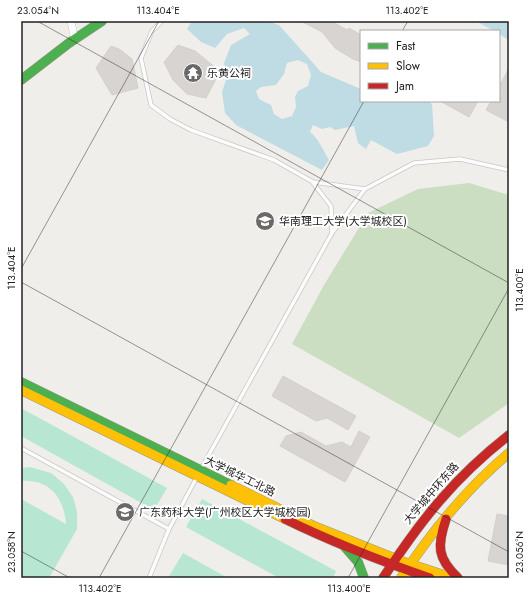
<svg xmlns="http://www.w3.org/2000/svg" width="530" height="599" viewBox="0 0 530 599" font-family="Jost,'Noto Sans SC',sans-serif">
<style>
.forest{fill:#cbdec1}
.pitch{fill:#b7e6d2}
.water{fill:#bfdbe3;fill-rule:evenodd}
.building{fill:#d7d4d2;stroke:#d3d0cc}
.lines{fill:none;stroke-linecap:round;stroke-linejoin:round}
.lane-casing{stroke:#c9c8c7;stroke-width:5}
.street-casing{stroke:#c9c8c7;stroke-width:8}
.fast-casing{stroke:#999a82;stroke-width:10}
.slow-casing{stroke:#999a82;stroke-width:10}
.jam-casing{stroke:#999a82;stroke-width:10}
.lane{stroke:#fdfcfc;stroke-width:3.5}
.street{stroke:#fdfcfc;stroke-width:7}
.fast{stroke:#4caf50;stroke-width:9}
.slow{stroke:#ffc107;stroke-width:9}
.jam{stroke:#c62828;stroke-width:9}
.ticks{fill:none;stroke:#222;stroke-width:1;stroke-opacity:0.45}
.labels{text-anchor:middle;stroke-width:4;stroke-linejoin:round;paint-order:stroke}
.poi-label{font-size:11px;fill:#222;stroke:#fff;text-anchor:start}
.street-label{font-size:11px;fill:#222;stroke:#fff}
.neatline{fill:none;stroke:#222;stroke-width:1.5}
.ticks-label{font-size:10px;text-anchor:middle;fill:#222}
</style>
<rect width="100%" height="100%" fill="#f0eeeb"/>
<!-- forest -->
<polygon class="forest" points="469,183 509,195 509,403 459,438 292,344 324,285 368,213 418,189"/>
<!-- pitch -->
<g class="pitch">
<polygon points="21,408 167,488 154,510 21,436"/>
<path d="M30,467L51,473L64,484L73,497L77,512V529L49,578H21V499L66,524C64,497 49,479 21,481V468Z"/>
<polygon points="202,499 336,571 333,578 279,578 186,527"/>
<polygon points="183,553 228,578 168,578"/>
</g>
<!-- water -->
<g class="water">
<path d="M192,21H267L279,25L321,72L361,89V101H428L432,104L434,136L428,146L397,154L371,140L366,149L358,143L354,126L335,130L330,127L322,129L313,125L310,132C319,139 323,150 329,160L322,170L236,125L225,113L222,92L227,77L224,63L231,45L250,34L244,28L227,34L215,48L201,42L187,29ZM298,60L307,64L311,75L308,86L298,91L295,97L296,107L292,116L282,119L274,114L271,105L259,99L256,91L261,87L276,85L284,74L287,63Z"/>
<polygon points="476,21 509,21 509,40 499,34 499,31 494,31"/>
</g>
<!-- building -->
<g class="building">
<polygon points="301,21 331,21 347,30 349,28 361,35 361,62 353,59 335,48 322,32"/>
<polygon points="178,45 195,51 216,68 216,79 206,98 187,94 173,80 164,62"/>
<polygon points="111,46 119,49 132,59 138,88 112,95 96,68"/>
<polygon points="509,68 509,122 486,110 491,101 499,101 499,87"/>
<polygon points="440,101 478,101 469,117"/>
<polygon points="283,376 356,416 348,430 327,418 316,421 272,396"/>
<polygon points="359,431 370,437 345,482 280,446 286,436 301,432 326,446 342,442 351,447"/>
<polygon points="497,514 509,516 509,565 488,561"/>
</g>
<g class="lines">
<defs>
<g id="lane">
<polyline points="162,21 152,31 141,58 151,105 170,119 191,130 274,160 313,182 365,189 414,163 460,159 509,170"/>
<polyline points="313,183 331,206 332,233"/>
<polyline points="21,448 169,529"/>
<polyline points="201,469 332,233 365,189"/>
<polyline points="149,578 169,529 197,477"/>
</g>
<polyline id="street" points="71,21 74,36"/>
<g id="fast">
<polyline points="21,80 69,43 102,21"/>
<polyline points="21,382 231,485"/>
<polyline points="345,547 358,562 364,578"/>
</g>
<g id="slow">
<polyline points="21,390 285,519"/>
<polyline points="231,485 316,527 401,561 453,578"/>
<path d="M401,578C432,531 466,489 509,453"/>
</g>
<g id="jam">
<path d="M285,519C332,542 381,561 430,578"/>
<path d="M446,519C437,546 437,558 458,578"/>
<path d="M383,578C421,520 454,478 509,435"/>
</g>
</defs>
<!-- lane casing -->
<use href="#lane" class="lane-casing"/>
<!-- street casing -->
<use href="#street" class="street-casing"/>
<!-- fast casing -->
<use href="#fast" class="fast-casing"/>
<!-- slow casing -->
<use href="#slow" class="slow-casing"/>
<!-- jam casing -->
<use href="#jam" class="jam-casing"/>
<!-- lane -->
<use href="#lane" class="lane"/>
<!-- street -->
<use href="#street" class="street"/>
<!-- fast -->
<use href="#fast" class="fast"/>
<!-- slow -->
<use href="#slow" class="slow"/>
<!-- jam -->
<use href="#jam" class="jam"/>
</g>
<!-- ticks -->
<path class="ticks" d="M37,21L509,283M402,31L408,21M21,269L159,21M21,282L509,552M21,551L70,578M99,578L364,101M348,578L509,288"/>
<!-- icons -->
<defs>
<symbol id="temple-disc" viewBox="-11 -11 22 22"><circle r="9.5" fill="#6a6968" stroke="#fff"/><path d="M0-6L5-2H3V0L6.5 2.5H4V6H1.5V3h-3V6H-4V2.5H-6.5L-3 0V-2H-5Z" fill="#fff"/></symbol>
<symbol id="university-disc" viewBox="-11 -11 22 22"><circle r="9.5" fill="#6a6968" stroke="#fff"/><path d="M0-5L7-2L0 1L-7-2ZM-4 1L0 2.5L4 1V4Q0 6-4 4Z" fill="#fff"/></symbol>
</defs>
<g fill-rule="evenodd">
<use href="#temple-disc" x="182" y="62" width="22" height="22"/>
<use href="#university-disc" x="254" y="210" width="22" height="22"/>
<use href="#university-disc" x="114" y="501" width="22" height="22"/>
</g>
<g class="labels">
<!-- poi labels -->
<g class="poi-label">
<text x="207" y="77">乐黄公祠</text>
<text x="279" y="225">华南理工大学(大学城校区)</text>
<text x="139" y="516">广东药科大学(广州校区大学城校园)</text>
</g>
<!-- street labels -->
<g class="street-label">
<text transform="translate(240 476) rotate(26)" y="4">大学城华工北路</text>
<text transform="translate(431 493) rotate(-49)" y="4">大学城中环东路</text>
</g>
</g>
<!-- border -->
<rect width="530" height="599" fill="none" stroke="#ffffff" stroke-width="44"/>
<!-- legend -->
<rect x="360" y="30" width="140" height="72" fill="#ffffff" stroke="#a7a7a7"/>
<rect x="368" y="43" width="20" height="6" fill="#4caf50" stroke="#a7a7a7"/>
<text x="396" y="50" font-size="12" fill="#222222">Fast</text>
<rect x="368" y="63" width="20" height="6" fill="#ffc107" stroke="#a7a7a7"/>
<text x="396" y="70" font-size="12" fill="#222222">Slow</text>
<rect x="368" y="83" width="20" height="6" fill="#c62828" stroke="#a7a7a7"/>
<text x="396" y="90" font-size="12" fill="#222222">Jam</text>
<rect x="22" y="22" width="486" height="555" class="neatline"/>
<g class="ticks-label">
<text x="38" y="14">23.054°N</text>
<text x="158" y="14">113.404°E</text>
<text x="407" y="14">113.402°E</text>
<text transform="translate(11 268) rotate(-90)" y="4">113.404°E</text>
<text transform="translate(519 290) rotate(-90)" y="4">113.400°E</text>
<text transform="translate(11 552) rotate(-90)" y="4">23.058°N</text>
<text transform="translate(519 552) rotate(-90)" y="4">23.056°N</text>
<text x="100" y="592">113.402°E</text>
<text x="349" y="592">113.400°E</text>
</g>
</svg>
